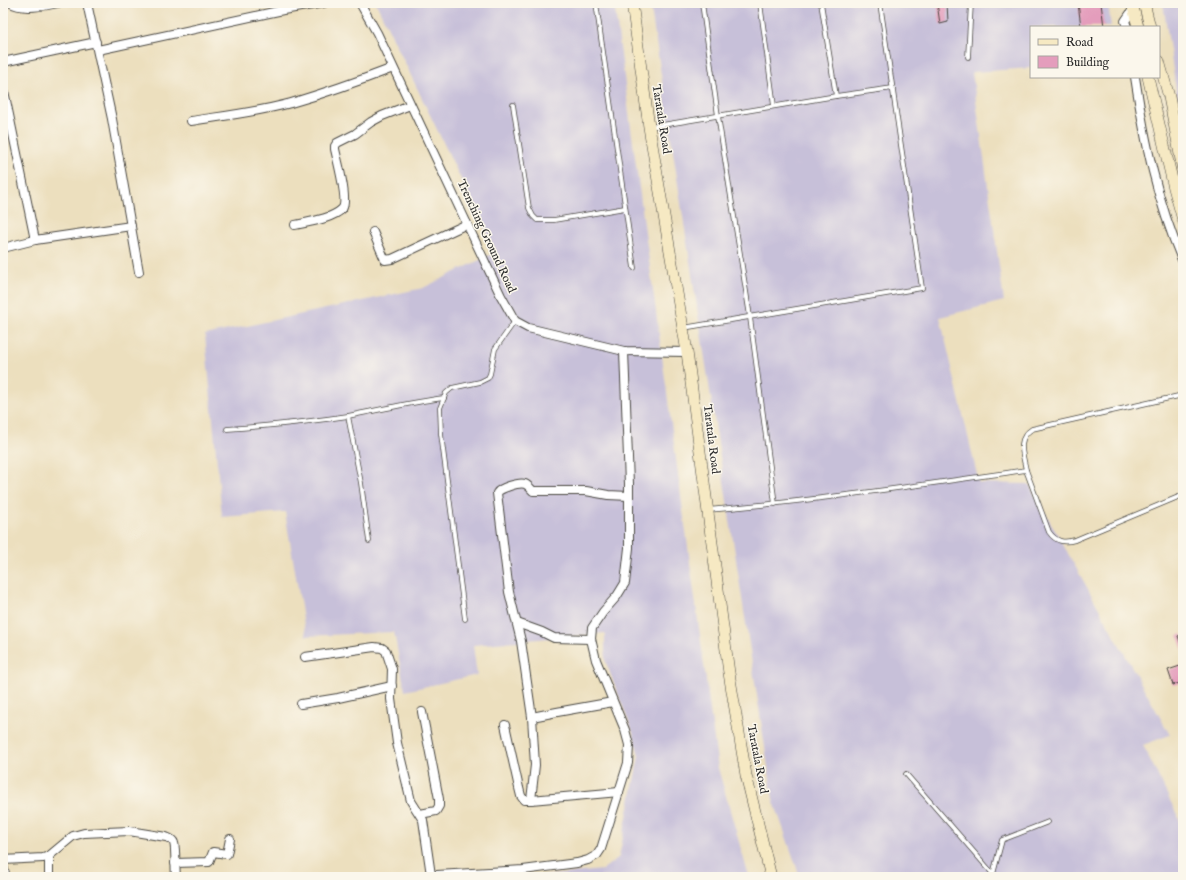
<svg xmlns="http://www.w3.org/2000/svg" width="1186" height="880" viewBox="0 0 1186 880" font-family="'IM FELL English',serif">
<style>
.industrial{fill:#c7c0d9}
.building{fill:#e49dbc}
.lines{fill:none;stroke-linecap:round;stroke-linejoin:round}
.lane-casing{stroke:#484641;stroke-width:5.5}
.street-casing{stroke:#484641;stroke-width:10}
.secondary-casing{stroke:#484641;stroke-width:12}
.lane{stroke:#fff;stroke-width:4}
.street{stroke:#fff;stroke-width:8}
.secondary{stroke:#f6e9c3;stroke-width:11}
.labels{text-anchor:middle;stroke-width:3;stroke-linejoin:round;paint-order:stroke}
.street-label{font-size:12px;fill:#2b2b2b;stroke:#fbf7ec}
</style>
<rect width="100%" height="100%" fill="#fbf7ec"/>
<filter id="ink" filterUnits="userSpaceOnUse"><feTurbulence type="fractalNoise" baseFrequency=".025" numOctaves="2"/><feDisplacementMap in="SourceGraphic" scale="8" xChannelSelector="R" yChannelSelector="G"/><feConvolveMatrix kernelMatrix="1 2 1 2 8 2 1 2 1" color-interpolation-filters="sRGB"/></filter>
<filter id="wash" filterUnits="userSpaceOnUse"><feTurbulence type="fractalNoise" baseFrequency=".012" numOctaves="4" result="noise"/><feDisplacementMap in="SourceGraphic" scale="16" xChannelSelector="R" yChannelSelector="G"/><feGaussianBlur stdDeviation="0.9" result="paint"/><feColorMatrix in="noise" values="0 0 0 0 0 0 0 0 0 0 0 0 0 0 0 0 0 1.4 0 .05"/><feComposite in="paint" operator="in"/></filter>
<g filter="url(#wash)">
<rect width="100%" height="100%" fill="#ecdfbe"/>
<!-- industrial -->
<g class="industrial">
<polygon points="376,3 614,3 718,768 749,877 533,877 602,870 619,857 639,756 633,733 605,660 605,633 473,645 477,675 405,691 394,632 306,636 285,512 222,517 205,335 423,288 496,252"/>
<polygon points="650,3 1108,3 1111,27 1031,27 1031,68 972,72 1004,301 940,317 979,483 1029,484 1170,735 1143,745 1183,827 1183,877 800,877 773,799"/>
<polygon points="1163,3 1183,3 1183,136"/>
</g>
<g id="blocks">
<!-- building -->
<g class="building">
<polygon points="937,3 947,3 948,22 940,24"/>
<polygon points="1078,3 1101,3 1104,27 1081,27"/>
<polygon points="1183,634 1183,650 1178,636"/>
<polygon points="1183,665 1183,682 1173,685 1168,670"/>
</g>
</g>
</g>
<g filter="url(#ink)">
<use href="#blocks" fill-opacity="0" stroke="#484641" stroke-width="1"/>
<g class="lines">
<defs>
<g id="lane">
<polyline points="596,3 634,268"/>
<polyline points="702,3 718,116 749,310 775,504"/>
<polyline points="760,3 774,106"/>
<polyline points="821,3 836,96"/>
<polyline points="968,57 971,3"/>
<polyline points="513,105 529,208 533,216 537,220 554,220 625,208"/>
<polyline points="650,127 836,96 893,88"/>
<polyline points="683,328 922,288 880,3"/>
<polyline points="348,416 361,483 369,541"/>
<path d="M227,429C267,426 308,422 348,416C380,410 411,402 444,398"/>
<path d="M1026,470C1023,454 1016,439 1032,429L1183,395"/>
<path d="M708,510C815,501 920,485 1026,470L1049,532C1056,542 1064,543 1075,540L1183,495"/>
<polyline points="465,619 441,434 440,408 446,393 452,388 480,382 488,378 490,374 495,349 515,321"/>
<polyline points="906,774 993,874 993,877"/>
<polyline points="993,874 1002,840 1048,822"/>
</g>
<g id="street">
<path d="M11,3C21,10 46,6 58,3"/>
<polyline points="87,3 112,119 139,272"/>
<polyline points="360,3 377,33 501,296 515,321 528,328 624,351 687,352"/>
<polyline points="1127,27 1125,21 1134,8"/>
<polyline points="98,50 283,10 324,3"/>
<polyline points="3,62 96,42"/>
<path d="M1135,77C1145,142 1157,202 1183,262"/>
<polyline points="3,86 35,240"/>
<path d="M191,121C224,116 258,112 291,103C325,93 359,81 393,68"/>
<path d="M295,225C308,222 332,219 342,209C349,202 337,159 335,149V146L337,143L355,134L371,122L382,116L410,105"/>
<polyline points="373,232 385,260 392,259 467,224"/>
<polyline points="3,248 35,240 131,226"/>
<polyline points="1183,597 1183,598"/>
<polyline points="517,623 542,632 554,638 591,639"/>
<polyline points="305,657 374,647 382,648 386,651 392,669 391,699 397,743 411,801 423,820 431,875"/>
<polyline points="301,704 338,698 392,686"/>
<polyline points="532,717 557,712 613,702"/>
<polyline points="505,725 519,788 521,796 524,800 531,800 619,792"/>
<path d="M531,800L535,765L532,717L521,641L509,592L497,493C500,488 519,482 525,484C528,485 531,489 533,491H586L608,495L629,496"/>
<polyline points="420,814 436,811 439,806 439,799 422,712"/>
<polyline points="49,856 49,877"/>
<path d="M3,860L43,858L49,856L73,836L84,833L129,831L166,837C169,838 173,839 174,843C176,848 175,870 176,877"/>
<polyline points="175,863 209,862 213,852 227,854 230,839"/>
<polyline points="3,866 6,877"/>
<polyline points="419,877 437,875 523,870 577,863 588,860 597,855 601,849 628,763 629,745 625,730 596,660 591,639 592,628 603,612 617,596 625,583 629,548 629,484 624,351"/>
</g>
<g id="secondary">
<polyline points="632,3 649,127 687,352 729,673 746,775 771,877"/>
<polyline points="1132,3 1138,27"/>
<polyline points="1144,3 1150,27"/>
<polyline points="1159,61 1169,97 1183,170"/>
<polyline points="1148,77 1174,188 1183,220"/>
</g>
</defs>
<!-- lane casing -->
<use href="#lane" class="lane-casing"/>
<!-- street casing -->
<use href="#street" class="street-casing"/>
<!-- secondary casing -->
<use href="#secondary" class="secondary-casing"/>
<!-- lane -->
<use href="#lane" class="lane"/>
<!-- street -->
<use href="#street" class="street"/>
<!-- secondary -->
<use href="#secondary" class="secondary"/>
</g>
</g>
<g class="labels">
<!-- street labels -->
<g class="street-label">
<text transform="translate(662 119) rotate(81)" y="4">Taratala Road</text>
<text transform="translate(487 236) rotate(65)" y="4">Trenching Ground Road</text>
<text transform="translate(712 439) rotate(83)" y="4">Taratala Road</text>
<text transform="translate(758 759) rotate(79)" y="4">Taratala Road</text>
</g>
</g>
<!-- margin -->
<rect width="1186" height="880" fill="none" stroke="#fbf7ec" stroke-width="16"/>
<!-- legend -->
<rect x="1030" y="26" width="130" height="52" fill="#fbf7ec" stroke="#a8a59f"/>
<rect x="1038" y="39" width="20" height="6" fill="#f6e9c3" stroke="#a8a59f"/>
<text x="1066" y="46" font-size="12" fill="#2b2b2b">Road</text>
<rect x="1038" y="56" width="20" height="12" fill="#e49dbc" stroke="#a8a59f"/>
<text x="1066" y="66" font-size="12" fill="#2b2b2b">Building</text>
</svg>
